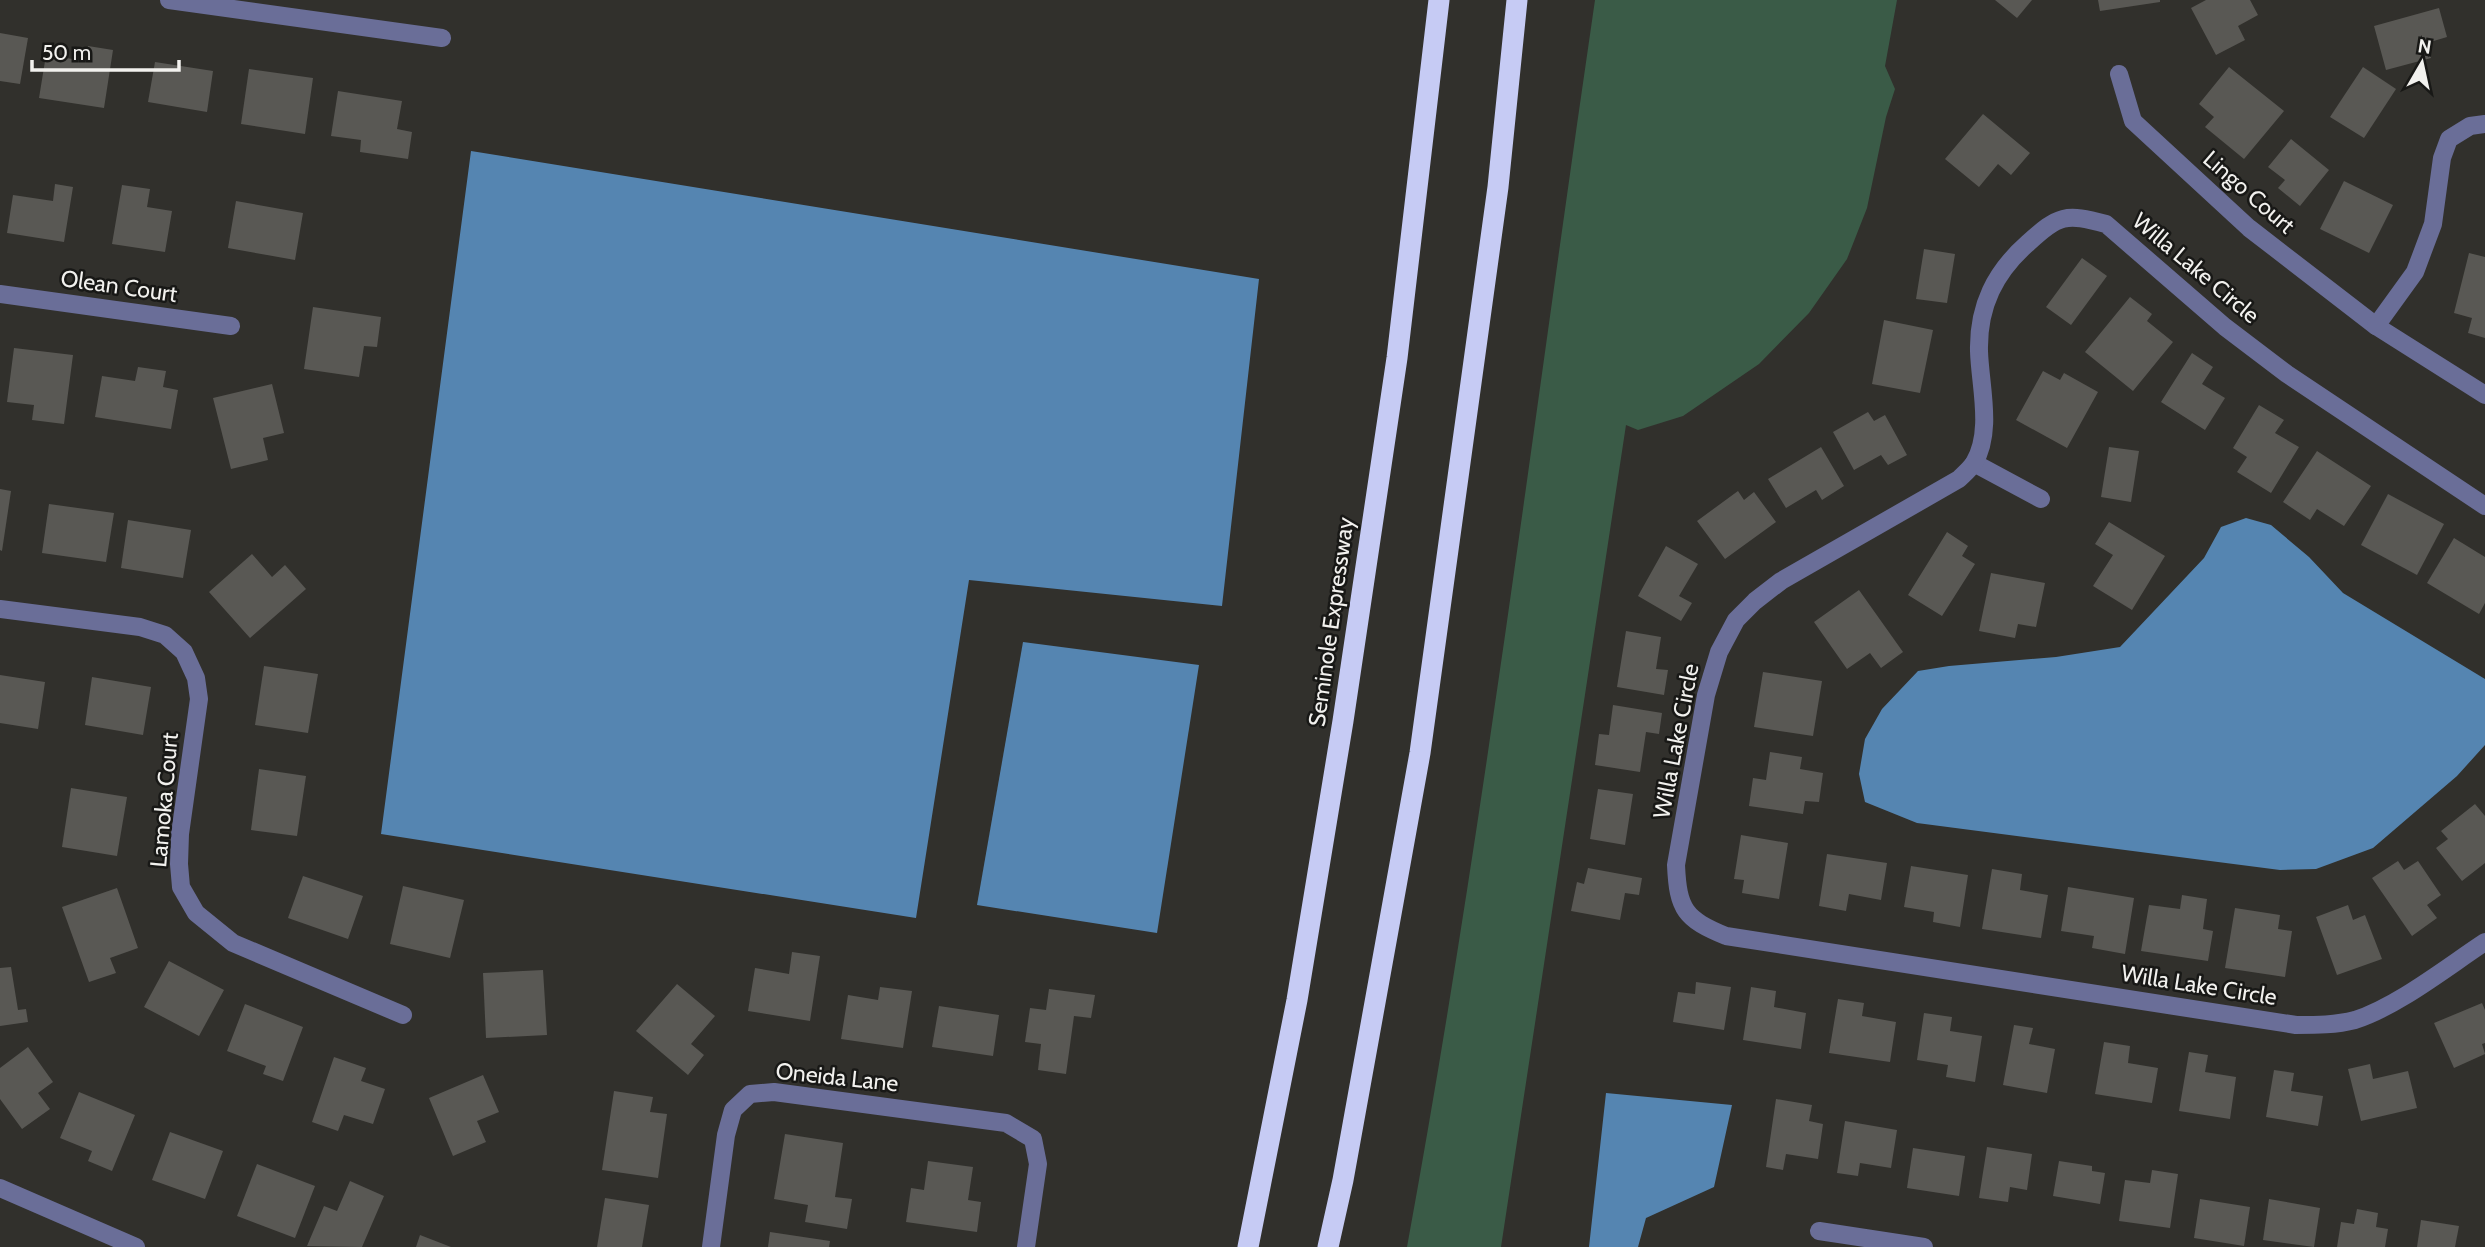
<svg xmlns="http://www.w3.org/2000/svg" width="2485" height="1247" viewBox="0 0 2485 1247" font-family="Cabin,sans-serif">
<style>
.green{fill:#3a5b47}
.water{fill:#5585b1}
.building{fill:#595854}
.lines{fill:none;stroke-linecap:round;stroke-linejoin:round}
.street{stroke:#6a6e98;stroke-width:18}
.highway{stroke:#c6cbf4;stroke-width:21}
.labels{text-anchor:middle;stroke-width:5;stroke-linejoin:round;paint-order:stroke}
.street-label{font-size:23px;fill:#f2f1ee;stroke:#181816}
</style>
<rect width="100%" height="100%" fill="#31302c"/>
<!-- green -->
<path class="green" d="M1595,0H1897L1885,66L1895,89L1886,117L1867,208L1847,259L1809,313L1759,364L1683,416L1638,430L1626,425L1501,1247H1407C1483,833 1534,416 1595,0Z"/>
<!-- water -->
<g class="water">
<polygon points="471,151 1259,279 1222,606 969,580 916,918 381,834"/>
<polygon points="2246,518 2271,525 2309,557 2343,593 2485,679 2485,745 2457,776 2373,848 2316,869 2280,870 1917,823 1865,802 1859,774 1865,739 1882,709 1918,671 1949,666 2056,657 2120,647 2204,558 2221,527"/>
<polygon points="1023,642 1199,665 1157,933 977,905"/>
<polygon points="1606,1093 1732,1105 1714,1187 1646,1218 1638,1247 1589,1247"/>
</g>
<!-- building -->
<g class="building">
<polygon points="1995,0 2032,0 2017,18"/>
<polygon points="2098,0 2160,0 2160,2 2100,11"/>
<polygon points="2206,0 2250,0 2258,15 2238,26 2245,40 2216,55 2191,8"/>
<polygon points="2439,8 2447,37 2427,43 2431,58 2386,70 2374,26"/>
<polygon points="0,33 28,38 20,84 0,81"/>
<polygon points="88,46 113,50 104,108 39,98 46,55 86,61"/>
<polygon points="155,62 213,71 207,112 148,102"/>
<polygon points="2229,67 2284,111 2244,159 2205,127 2214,117 2199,104"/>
<polygon points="2363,67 2396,89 2364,138 2330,117"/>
<polygon points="249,69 313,78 305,134 241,124"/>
<polygon points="338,91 402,101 397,129 412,132 408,159 360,152 361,140 331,136"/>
<polygon points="1983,114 2030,153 2011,175 1998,164 1979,187 1945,159"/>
<polygon points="2291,139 2329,170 2300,206 2278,188 2285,180 2268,167"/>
<polygon points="2344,181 2393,205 2369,253 2320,229"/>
<polygon points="55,184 73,187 64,242 7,233 13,195 53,201"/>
<polygon points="122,185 150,189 147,207 172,211 165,252 112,244"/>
<polygon points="236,201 303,213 295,260 228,248"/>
<polygon points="1924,249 1955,254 1947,303 1916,299"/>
<polygon points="2469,253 2485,257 2485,338 2468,333 2472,318 2454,313"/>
<polygon points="2082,258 2107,276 2071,325 2046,307"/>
<polygon points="2130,297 2152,314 2147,321 2173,342 2133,391 2085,352"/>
<polygon points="313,307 381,317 377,347 364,346 359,377 304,369"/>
<polygon points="1884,320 1933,330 1920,393 1872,384"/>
<polygon points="14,348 73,355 64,424 32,420 34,405 7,402"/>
<polygon points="2192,353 2213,367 2202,384 2225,398 2205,430 2161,402"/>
<polygon points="138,367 166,371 163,387 178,390 171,429 95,417 102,376 135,381"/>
<polygon points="2043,371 2060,380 2064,373 2098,392 2067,448 2016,420"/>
<polygon points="272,384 284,433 263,438 268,460 231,469 213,398"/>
<polygon points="2259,405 2284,420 2275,433 2299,447 2271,493 2237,472 2247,457 2233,448"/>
<polygon points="1868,412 1874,421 1885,415 1907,455 1888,465 1881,455 1854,470 1833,432"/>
<polygon points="1821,447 1844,486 1822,500 1816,490 1786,508 1768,479"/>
<polygon points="2109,447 2139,451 2131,502 2101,497"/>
<polygon points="2317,451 2371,486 2344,526 2317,509 2310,520 2283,502"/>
<polygon points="0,489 11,491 2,551 0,550"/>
<polygon points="1738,491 1744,500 1754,492 1776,522 1725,559 1697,521"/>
<polygon points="2388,494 2444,524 2417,575 2361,545"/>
<polygon points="49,504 114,513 106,562 42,553"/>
<polygon points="128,520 191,530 183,578 121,568"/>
<polygon points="2109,522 2165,556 2132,610 2093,586 2113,555 2095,544"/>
<polygon points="1947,532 1968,546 1962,556 1975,564 1942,616 1908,595"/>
<polygon points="2454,538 2485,557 2485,603 2479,614 2427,583"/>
<polygon points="1666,546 1698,564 1679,596 1692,603 1681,621 1638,596"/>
<polygon points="252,554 272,577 285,565 306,589 250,638 209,592"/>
<polygon points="1991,573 2045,583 2036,627 2018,624 2015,638 1979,631"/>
<polygon points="1859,590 1903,652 1881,668 1870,653 1847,669 1814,622"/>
<polygon points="1626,631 1661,637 1656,669 1668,670 1664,695 1617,687"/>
<polygon points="264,666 318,674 308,733 255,725"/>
<polygon points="1763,672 1822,681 1813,736 1754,727"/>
<polygon points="0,675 45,682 38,729 0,723"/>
<polygon points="92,677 151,687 143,735 85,725"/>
<polygon points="1613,705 1662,713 1659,734 1646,732 1640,772 1595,765 1599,734 1609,735"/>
<polygon points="1770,752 1802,757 1800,769 1823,773 1819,802 1805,801 1803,814 1749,806 1753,778 1766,780"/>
<polygon points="259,769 306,776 297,836 251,830"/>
<polygon points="71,788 127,797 117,856 62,847"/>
<polygon points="1598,789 1633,794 1625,845 1590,839"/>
<polygon points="2475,804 2485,816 2485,863 2462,881 2436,848 2448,839 2441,831"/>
<polygon points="1741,835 1788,843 1779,899 1742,893 1744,880 1734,879"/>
<polygon points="1827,854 1887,863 1881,900 1849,894 1846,911 1819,906"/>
<polygon points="2398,861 2404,870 2418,861 2441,895 2427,905 2437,918 2412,936 2372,878"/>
<polygon points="1911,866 1968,875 1960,927 1933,922 1934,912 1904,907"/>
<polygon points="1588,868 1642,878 1639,895 1625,893 1620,920 1571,911 1577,882 1584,884"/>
<polygon points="1992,869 2022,874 2020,890 2048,895 2041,938 1982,929"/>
<polygon points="303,876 363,896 348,939 288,918"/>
<polygon points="403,886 464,900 450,958 390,944"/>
<polygon points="2068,887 2134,898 2125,954 2092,948 2094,936 2061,931"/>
<polygon points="117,888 138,948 110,958 116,973 89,982 62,907"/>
<polygon points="2182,895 2207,899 2203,929 2213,931 2208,961 2141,951 2149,905 2180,909"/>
<polygon points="2348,905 2353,920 2365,915 2382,959 2337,975 2316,917"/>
<polygon points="2235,908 2280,915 2278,929 2292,931 2285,977 2225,968"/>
<polygon points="792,952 820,956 810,1021 748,1011 755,968 789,974"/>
<polygon points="169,961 224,990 199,1036 144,1007"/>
<polygon points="11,967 18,1010 26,1009 28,1022 0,1026 0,968"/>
<polygon points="543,970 547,1035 486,1038 483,973"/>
<polygon points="1696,982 1731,987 1724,1030 1673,1022 1678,992 1695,994"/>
<polygon points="677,984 715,1016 691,1044 704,1055 688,1075 636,1031"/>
<polygon points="880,987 912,991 903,1048 841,1039 848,995 878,1000"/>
<polygon points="1751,987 1776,991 1774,1007 1806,1013 1801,1049 1743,1040"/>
<polygon points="1049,989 1095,995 1091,1018 1074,1016 1066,1074 1038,1070 1041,1044 1025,1042 1030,1008 1046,1010"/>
<polygon points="1838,999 1864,1003 1862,1016 1896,1022 1890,1062 1829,1053"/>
<polygon points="2482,1003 2485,1010 2485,1043 2482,1044 2485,1054 2454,1068 2434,1023"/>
<polygon points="245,1004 303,1027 283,1081 263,1074 266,1066 227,1051"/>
<polygon points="939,1006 999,1015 993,1056 932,1047"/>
<polygon points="1924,1013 1952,1017 1950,1031 1982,1036 1975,1082 1946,1077 1948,1065 1917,1060"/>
<polygon points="2014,1025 2033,1028 2029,1044 2055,1049 2047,1093 2003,1085"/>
<polygon points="2104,1042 2130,1046 2128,1063 2158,1068 2152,1103 2095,1094"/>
<polygon points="28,1047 53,1082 38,1093 50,1109 22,1129 0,1099 0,1068"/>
<polygon points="2189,1052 2208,1055 2205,1072 2236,1077 2230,1119 2179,1111"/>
<polygon points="334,1057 366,1068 361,1081 385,1089 373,1124 344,1115 338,1131 312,1122"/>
<polygon points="2370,1064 2373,1079 2408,1071 2417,1108 2361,1121 2348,1069"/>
<polygon points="2274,1070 2294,1073 2291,1091 2323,1096 2318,1126 2266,1117"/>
<polygon points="483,1075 499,1112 477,1121 486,1142 453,1156 429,1098"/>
<polygon points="614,1091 653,1097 650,1112 667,1114 658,1178 602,1170"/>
<polygon points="79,1092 135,1115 112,1171 88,1161 92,1151 60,1138"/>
<polygon points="1776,1099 1812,1105 1809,1121 1823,1124 1818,1159 1786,1154 1783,1170 1766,1167"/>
<polygon points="1845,1121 1897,1130 1891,1168 1860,1163 1858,1176 1837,1173"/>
<polygon points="170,1132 223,1151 205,1199 152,1180"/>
<polygon points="785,1134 843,1143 835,1197 852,1199 847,1229 805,1222 808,1205 774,1199"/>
<polygon points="1987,1147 2032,1154 2027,1190 2010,1187 2008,1202 1979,1198"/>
<polygon points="1913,1148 1965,1156 1959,1196 1907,1188"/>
<polygon points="928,1161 973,1167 968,1200 981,1202 977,1232 906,1222 911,1188 924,1190"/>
<polygon points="2059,1161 2092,1166 2092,1171 2105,1173 2100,1204 2053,1196"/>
<polygon points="257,1164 315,1186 295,1238 237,1216"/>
<polygon points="2152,1170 2178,1174 2170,1228 2119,1221 2125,1180 2150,1183"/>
<polygon points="350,1181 384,1196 362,1247 307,1246 324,1206 337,1211"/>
<polygon points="605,1198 649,1205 642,1247 597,1247"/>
<polygon points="2200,1199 2250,1207 2244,1246 2194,1238"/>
<polygon points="2269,1199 2320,1208 2314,1247 2263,1240"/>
<polygon points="2357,1209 2378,1213 2376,1227 2388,1229 2385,1247 2337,1247 2341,1222 2354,1224"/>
<polygon points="2421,1220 2459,1226 2455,1247 2417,1247"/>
<polygon points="770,1232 830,1241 829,1247 768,1247"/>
<polygon points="420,1235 451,1247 416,1247"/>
</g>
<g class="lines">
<!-- street -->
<g class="street">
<polyline points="169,0 442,38"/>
<polyline points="2119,74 2133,121 2249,228 2376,326"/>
<polyline points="2485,124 2470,126 2449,139 2442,158 2433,224 2415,272 2376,326 2485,395"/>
<polyline points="0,294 231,326"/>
<polyline points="1974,463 2041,499"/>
<path d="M2485,506L2287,374L2225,327L2106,224C2065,213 2059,215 2028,243C1995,272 1978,306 1979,351C1980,386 1993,431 1974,463C1970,469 1964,474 1959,479L1781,581L1755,601L1736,620L1719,652L1706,695L1676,865C1678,910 1685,919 1726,936L2296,1025C2316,1025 2336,1025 2355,1020C2398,1006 2447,967 2485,942"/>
<polyline points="0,609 140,627 165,635 184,652 196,678 199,699 180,834 179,864 181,887 196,913 233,943 403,1015"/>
<polyline points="0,1188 136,1247"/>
<polyline points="1819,1231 1924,1247"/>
<polyline points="711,1247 726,1135 733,1110 750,1094 774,1092 1006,1123 1033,1139 1038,1164 1026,1247"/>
</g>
<!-- highway -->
<g class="highway">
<polyline points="1248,1247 1297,1000 1343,721 1397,358 1439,0"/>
<polyline points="1328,1247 1343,1180 1420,753 1498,187 1517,0"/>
</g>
</g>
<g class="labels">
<!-- street labels -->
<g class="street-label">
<text transform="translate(2249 192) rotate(41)" y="8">Lingo Court</text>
<text transform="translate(2196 268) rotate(40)" y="8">Willa Lake Circle</text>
<text transform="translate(119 286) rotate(8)" y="8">Olean Court</text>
<text transform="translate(1331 622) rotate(-82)" y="8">Seminole Expressway</text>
<text transform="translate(1676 741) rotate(-79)" y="8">Willa Lake Circle</text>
<text transform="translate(164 800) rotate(-85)" y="8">Lamoka Court</text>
<text transform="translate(2199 985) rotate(9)" y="8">Willa Lake Circle</text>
<text transform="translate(837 1077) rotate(6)" y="8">Oneida Lane</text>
</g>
</g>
<!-- north arrow -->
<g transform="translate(2422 63) rotate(9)" stroke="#181816" stroke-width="5" paint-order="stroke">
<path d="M0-5L12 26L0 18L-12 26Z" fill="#f2f1ee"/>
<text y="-10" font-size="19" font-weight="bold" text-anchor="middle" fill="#f2f1ee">N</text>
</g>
<!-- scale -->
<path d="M32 60v10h147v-10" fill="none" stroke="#f2f1ee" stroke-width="3.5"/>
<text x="42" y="60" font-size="21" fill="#f2f1ee" stroke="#181816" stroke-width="5" paint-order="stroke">50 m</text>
</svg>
